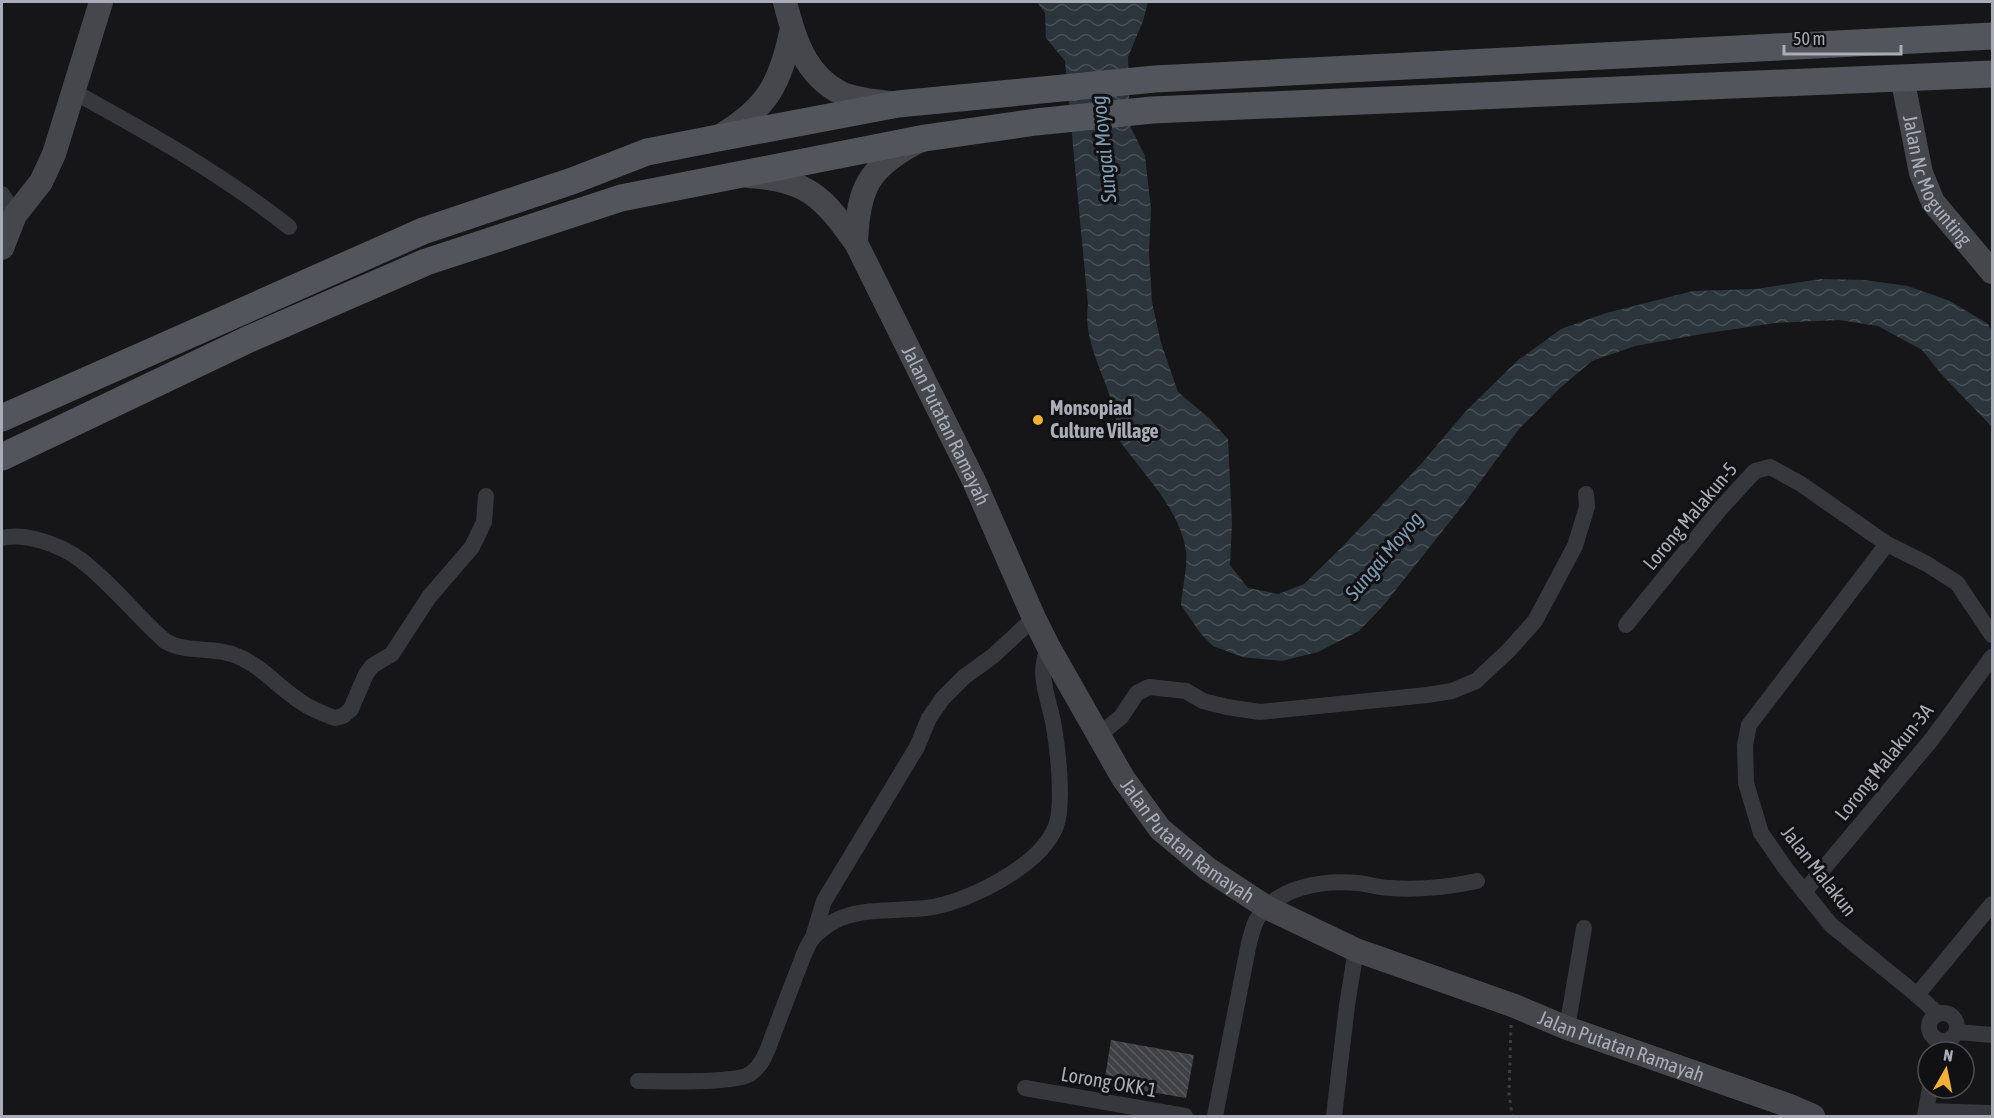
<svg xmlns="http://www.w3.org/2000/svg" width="1994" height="1118" viewBox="0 0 1994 1118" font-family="'Asap Condensed',sans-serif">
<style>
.water{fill:url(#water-waves)}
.building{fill:url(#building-back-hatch)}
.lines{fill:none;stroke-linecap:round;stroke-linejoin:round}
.path{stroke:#3d3f44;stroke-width:3;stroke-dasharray:3 4.5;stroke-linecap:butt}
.street{stroke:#37383d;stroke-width:16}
.secondary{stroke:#45474d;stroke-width:24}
.primary{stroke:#53555c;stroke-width:27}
.poi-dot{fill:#f2b134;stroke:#111113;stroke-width:2}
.labels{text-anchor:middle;stroke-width:6;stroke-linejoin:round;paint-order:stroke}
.street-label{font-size:20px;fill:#a8adb8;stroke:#111113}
.poi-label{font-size:20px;font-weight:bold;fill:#a8adb8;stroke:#111113;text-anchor:start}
.water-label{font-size:21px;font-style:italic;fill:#7f9bb3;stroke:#111113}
</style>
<defs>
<pattern id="water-waves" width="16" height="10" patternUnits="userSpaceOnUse" patternTransform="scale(1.5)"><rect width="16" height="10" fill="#2c353c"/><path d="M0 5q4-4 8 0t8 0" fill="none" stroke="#485056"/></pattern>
<pattern id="building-back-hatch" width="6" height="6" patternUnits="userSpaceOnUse" patternTransform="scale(1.5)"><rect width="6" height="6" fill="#404145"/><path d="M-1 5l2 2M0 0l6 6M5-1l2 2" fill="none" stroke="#595a5e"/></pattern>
</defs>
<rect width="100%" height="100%" fill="#161618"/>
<!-- water -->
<path class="water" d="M1037,2H1148L1143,21L1128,57L1130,126L1145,156L1151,209L1149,252L1152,302L1161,343L1178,392L1209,418L1228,439L1232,523L1230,565L1248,588L1278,594L1304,584L1342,547L1421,464L1466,411L1517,361L1561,329L1606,313L1693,291L1756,289L1821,279L1864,280L1908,286L1950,301L1988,324L1992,331V427L1942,375L1922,350L1878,326L1839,320L1775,323L1702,334L1635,346L1592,361L1560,388L1519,429L1463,505L1383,606L1359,631L1318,652L1282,661L1242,657L1213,646L1201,634L1181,605C1182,591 1188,562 1186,551C1179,507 1144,476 1120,441C1116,434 1117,423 1115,415C1108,379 1082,343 1088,305L1065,61L1046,38L1045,13Z"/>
<!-- building -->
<polygon class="building" points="1111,1040 1194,1055 1186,1098 1104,1084"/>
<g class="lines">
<!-- path -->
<polyline class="path" points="1511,1025 1509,1093 1512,1116"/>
<!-- street -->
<g class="street">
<path d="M74,92C149,133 222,174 289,227"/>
<polyline points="2,194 15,215"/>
<path d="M2,538C25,532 61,545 81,560C111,583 136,615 165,641C187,654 214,646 237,656C262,666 279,688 301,702C311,709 324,714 335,718L343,716L351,709L366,674L372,666L392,654L429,597L472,547L484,522L486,496"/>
<polyline points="1887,544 1749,725 1745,745 1746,783 1761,833 1786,869 1831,925 1917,995 1938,1014"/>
<polyline points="1626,625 1720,509 1755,471 1770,467 1801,484 1887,544 1927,564 1957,583 1992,635"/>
<polyline points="1098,736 1121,717 1137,693 1149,687 1186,691 1203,701 1227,707 1260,712 1427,695 1452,691 1476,681 1508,651 1535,621 1575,546 1587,507 1586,494"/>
<polyline points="1804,892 1932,739 1992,657"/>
<polyline points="813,937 824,901 917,747 929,718 943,698 964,677 993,656 1034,618"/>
<polyline points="1917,995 1992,904"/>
<circle cx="1943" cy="1027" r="14"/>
<polyline points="1567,1028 1584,928"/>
<polyline points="1957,1032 1992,1035"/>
<path d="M638,1081C660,1081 734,1084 750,1074C763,1065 768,1049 773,1035C781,1014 789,993 797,972C802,961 805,948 812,939C817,932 833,921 841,918C867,908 899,911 926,908C967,903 1041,866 1056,826C1064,804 1058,751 1054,727C1050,701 1035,673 1049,648"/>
<polyline points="1025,1088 1185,1116"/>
<polyline points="1926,1111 1992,1113"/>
<path d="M1215,1116L1249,943C1251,936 1253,927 1256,921C1276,886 1323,880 1358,883C1369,884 1380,888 1390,888C1419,890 1449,887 1477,881"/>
<polyline points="1334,1116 1347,1005 1356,950"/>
<polyline points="1925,1116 1930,1088"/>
</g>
<!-- secondary -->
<g class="secondary">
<path d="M785,2C794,38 805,75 841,93C856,100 876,101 891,103"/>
<path id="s1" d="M1902,77L1921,173L1933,202L1992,272"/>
<path d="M720,136C768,108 781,82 792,28"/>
<path id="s2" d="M749,176C808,180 823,197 856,243L974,481L1034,618L1049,648L1123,778L1160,829L1208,869L1266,907L1356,950L1512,1005L1567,1028L1790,1106L1813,1116"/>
<path d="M856,243C858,188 868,168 917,142"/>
<polyline points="2,248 15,215 41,182 54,154 101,2"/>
</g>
<!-- primary -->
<g class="primary">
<polyline points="2,418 423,231 572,181 647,152 718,138 898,104 1155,79 1992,36"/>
<polyline points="2,457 249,339 426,262 621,198 925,138 1036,122 1152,110 1992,74"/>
</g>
</g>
<!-- markers -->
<circle class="poi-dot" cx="1038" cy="420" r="6"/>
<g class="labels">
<!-- street labels -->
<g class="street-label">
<text dy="7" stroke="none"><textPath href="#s1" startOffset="111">Jalan Nc Mogunting</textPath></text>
<text dy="7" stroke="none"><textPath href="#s2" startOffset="336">Jalan Putatan Ramayah</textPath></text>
<text transform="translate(1690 516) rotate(-50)" y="7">Lorong Malakun-5</text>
<text transform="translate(1884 762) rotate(-51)" y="7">Lorong Malakun-3A</text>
<text dy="7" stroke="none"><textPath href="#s2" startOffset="822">Jalan Putatan Ramayah</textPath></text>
<text transform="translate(1819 871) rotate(52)" y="7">Jalan Malakun</text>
<text dy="7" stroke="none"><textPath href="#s2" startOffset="1308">Jalan Putatan Ramayah</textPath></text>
<text transform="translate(1109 1082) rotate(10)" y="7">Lorong OKK 1</text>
</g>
<!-- poi labels -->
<g class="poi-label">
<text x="1050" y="415">Monsopiad<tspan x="1050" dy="23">Culture Village</tspan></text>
</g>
<!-- water labels -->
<g class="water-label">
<text transform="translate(1104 149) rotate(-96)" y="7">Sungai Moyog</text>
<text transform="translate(1384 556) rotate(-50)" y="7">Sungai Moyog</text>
</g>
</g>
<!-- border -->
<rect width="1994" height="1118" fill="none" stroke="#a8adb8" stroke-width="6"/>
<!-- north arrow -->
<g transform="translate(1946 1070) rotate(9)"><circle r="28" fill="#111113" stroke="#4d4f55" stroke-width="1.5"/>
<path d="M0-4.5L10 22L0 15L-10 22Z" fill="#f2b134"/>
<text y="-9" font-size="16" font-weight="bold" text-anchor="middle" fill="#a8adb8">N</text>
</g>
<!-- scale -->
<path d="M1784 45v9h117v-9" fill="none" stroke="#a8adb8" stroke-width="3"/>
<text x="1793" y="45" font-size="18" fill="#a8adb8" stroke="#111113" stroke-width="4.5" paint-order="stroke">50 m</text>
</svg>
